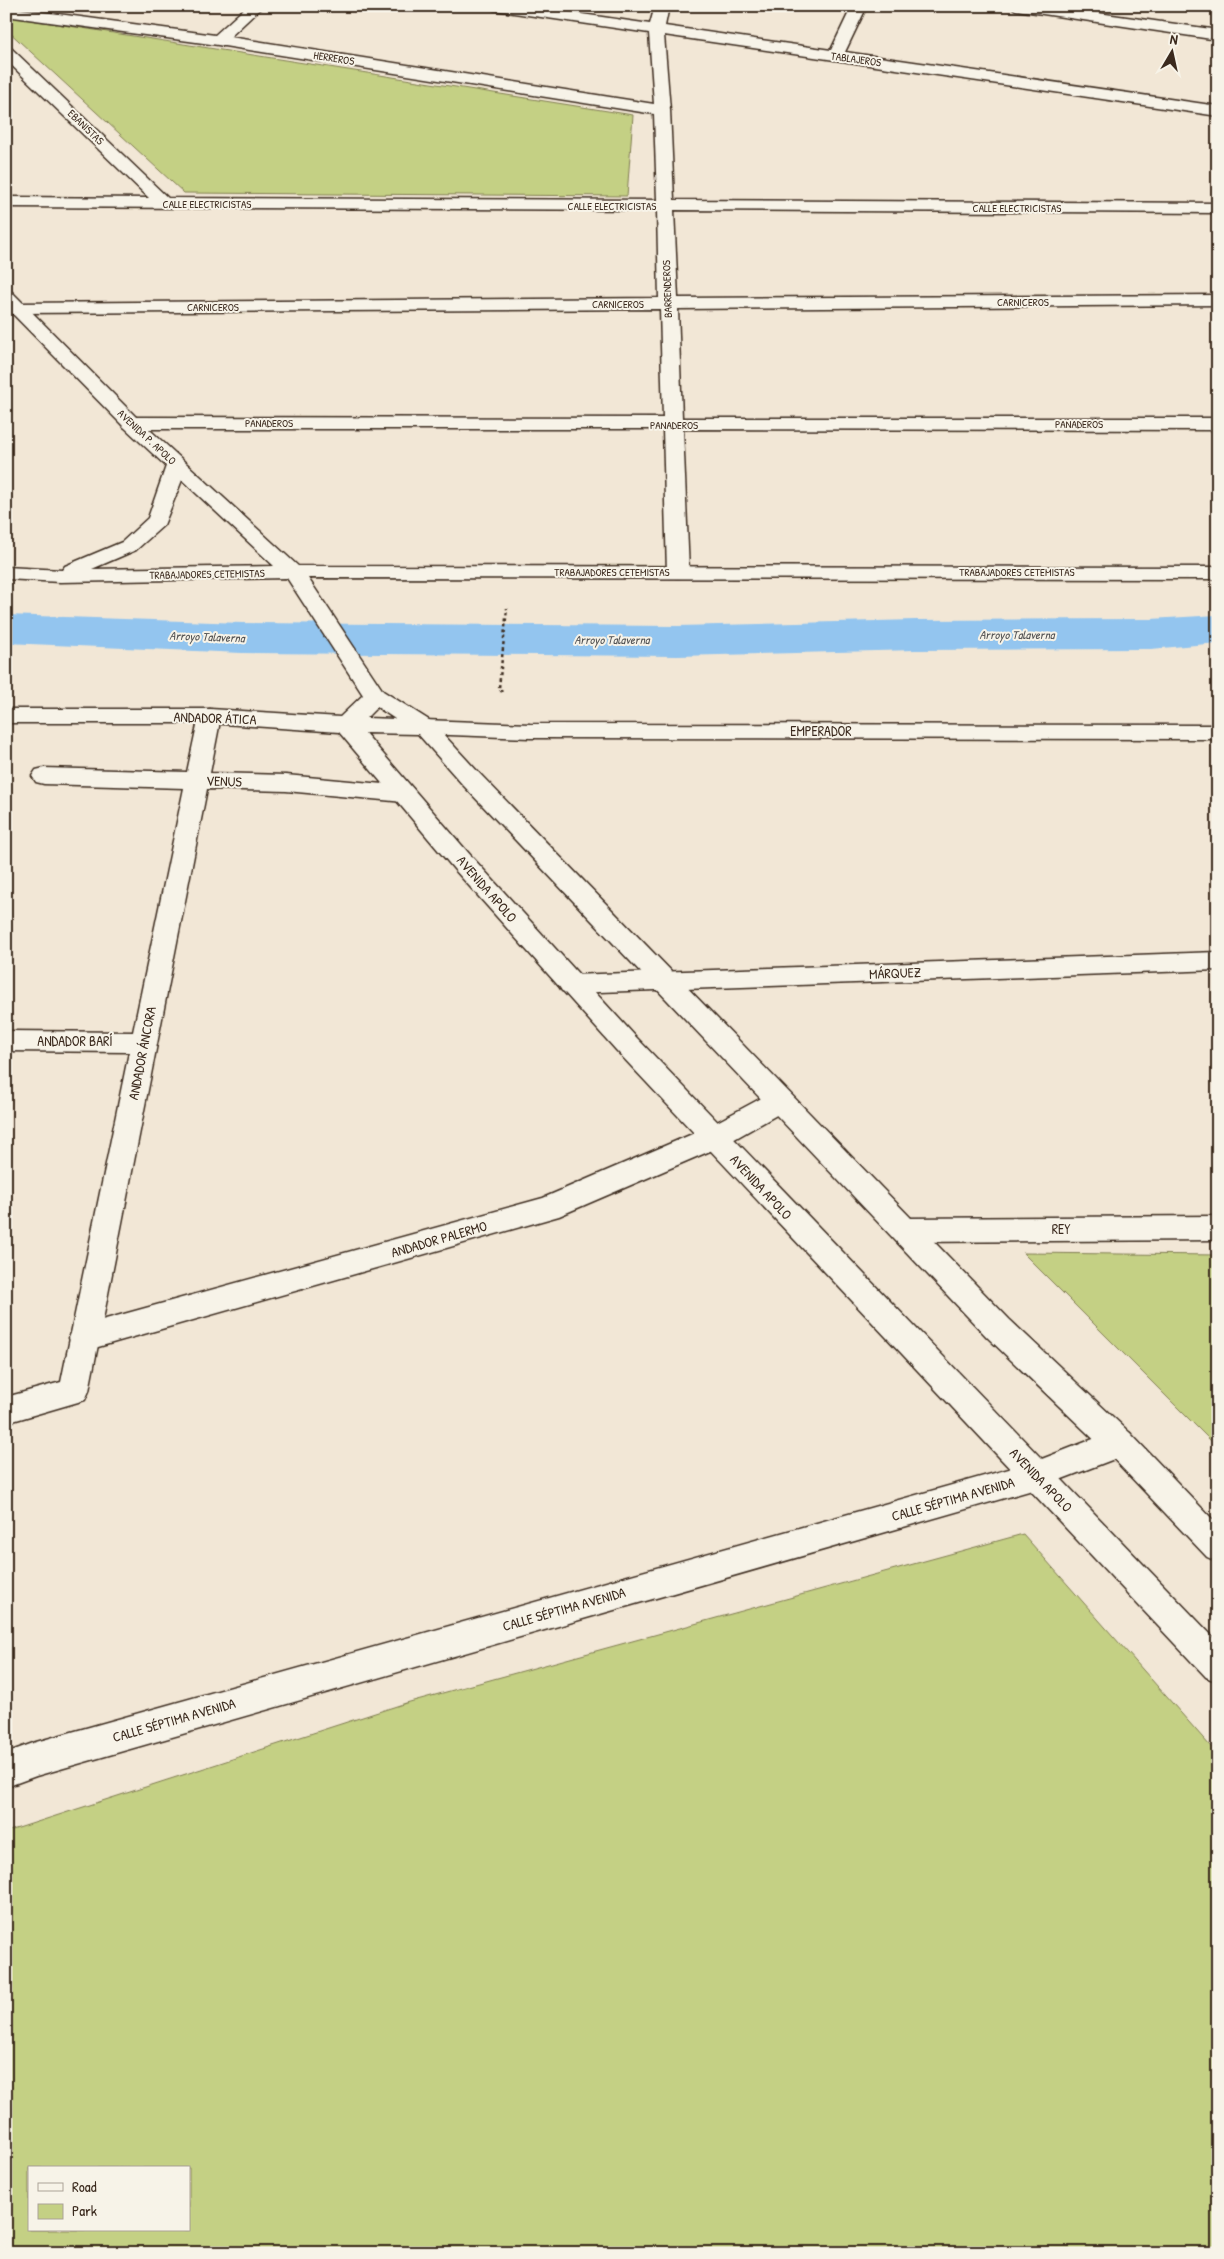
<svg xmlns="http://www.w3.org/2000/svg" width="1224" height="2259" viewBox="0 0 1224 2259" font-family="'Patrick Hand',sans-serif">
<style>
.green{fill:#c4d084;stroke:#807d51;fill-rule:evenodd}
.lines{fill:none;stroke-linecap:round;stroke-linejoin:round}
.canal{fill:#93c5ef;fill-rule:evenodd}
.pedestrian-casing{stroke:#3b2a1e;stroke-width:3}
.minor-casing{stroke:#3b2a1e;stroke-width:3}
.tertiary-casing{stroke:#3b2a1e;stroke-width:3}
.path{stroke:#3b2a1e;stroke-width:2.5;stroke-dasharray:3 3;stroke-linecap:butt}
.pedestrian{fill:#f7f3e8;fill-rule:evenodd}
.minor{fill:#f7f3e8;fill-rule:evenodd}
.tertiary{fill:#f7f3e8;fill-rule:evenodd}
.labels{text-anchor:middle;stroke-width:4;stroke-linejoin:round;paint-order:stroke}
.far-street-label{font-size:11px;fill:#3b2a1e;stroke:#f7f3e8}
.far-water-label{font-size:12px;font-style:italic;fill:#515152;stroke:#f7f3e8}
.street-label{font-size:14px;fill:#3b2a1e;stroke:#f7f3e8}
</style>
<rect width="100%" height="100%" fill="#f2e7d6"/>
<filter id="ink" filterUnits="userSpaceOnUse"><feTurbulence type="fractalNoise" baseFrequency=".02" numOctaves="2"/><feDisplacementMap in="SourceGraphic" scale="10" xChannelSelector="R" yChannelSelector="G"/><feConvolveMatrix kernelMatrix="1 2 1 2 8 2 1 2 1" color-interpolation-filters="sRGB"/></filter>
<g filter="url(#ink)">
<!-- green -->
<g class="green">
<polygon points="6,16 633,115 627,196 184,193 6,29"/>
<polygon points="1023,1253 1218,1255 1218,1448"/>
<path d="M1023,1534L1218,1755V2253H6V1832L406,1703ZM29,2168H189V2230H29Z"/>
</g>
<g class="lines">
<!-- canal -->
<polygon class="canal" points="6,615 242,623 678,626 916,620 1151,619 1218,615 1218,643 1151,649 916,650 678,656 242,653 6,643"/>
<defs>
<polygon id="pedestrian" points="210,709 218,711 221,716 210,773 286,775 404,786 412,788 416,794 412,800 404,802 286,791 207,789 89,1391 85,1400 6,1423 6,1397 61,1382 129,1052 6,1051 6,1031 133,1032 184,788 44,784 36,782 32,776 36,770 44,768 187,772 199,716 202,711"/>
<g id="minor">
<polygon points="247,6 263,6 230,37 654,104 649,33 494,10 487,6 527,6 650,24 655,6 669,6 665,26 831,50 852,6 867,6 845,52 1218,106 1218,116 664,35 670,110 674,200 1218,203 1218,213 674,210 678,298 1218,295 1218,305 678,309 682,418 1218,418 1218,430 683,429 689,572 686,577 678,578 670,577 667,572 663,429 131,429 124,427 121,423 124,419 131,417 663,418 660,309 18,313 12,312 9,308 12,304 18,303 659,298 657,210 6,207 6,197 149,198 6,60 6,46 11,48 168,198 657,200 654,114 218,45 6,16 6,7 215,35"/>
<polygon points="1009,6 1049,6 1218,30 1218,40 1016,10"/>
<polygon points="424,720 530,724 1218,725 1218,739 530,738 424,734 416,732 413,727 416,722"/>
<polygon points="1218,952 1218,970 571,993 562,991 558,984 562,977 571,975"/>
<polygon points="779,1091 789,1094 793,1101 789,1108 724,1145 559,1216 84,1351 73,1347 69,1338 73,1329 84,1325 543,1198 704,1129 769,1094"/>
<polygon points="1218,1216 1218,1240 905,1242 895,1238 891,1230 895,1222 905,1218"/>
<polygon points="1119,1429 1130,1433 1135,1443 1130,1453 1036,1489 36,1776 6,1787 6,1753 36,1742 1034,1462"/>
</g>
<path id="tertiary" d="M6,291L12,292L138,419L298,566L1218,567V579L308,578L383,691L432,722L479,773L1009,1319L1130,1433L1218,1525V1562L1207,1557L1108,1453L987,1337L463,785L418,734L365,733L472,857L635,1036L1218,1642V1682L1206,1677L616,1050L454,869L339,732L210,723H6V709H210L340,717L363,695L287,578L60,582L6,579V567L62,570L65,566L122,542L148,518L166,466L124,427L6,307ZM182,480L274,566L92,569L136,550L164,525ZM377,707L395,719L366,718Z"/>
</defs>
<!-- pedestrian casing -->
<use href="#pedestrian" class="pedestrian-casing"/>
<!-- minor casing -->
<use href="#minor" class="minor-casing"/>
<!-- tertiary casing -->
<use href="#tertiary" class="tertiary-casing"/>
<!-- path -->
<polyline class="path" points="502,692 499,688 507,608"/>
<!-- pedestrian -->
<use href="#pedestrian" class="pedestrian"/>
<!-- minor -->
<use href="#minor" class="minor"/>
<!-- tertiary -->
<use href="#tertiary" class="tertiary"/>
</g>
</g>
<g class="labels">
<!-- far-street labels -->
<g class="far-street-label">
<text transform="translate(334 58) rotate(9)" y="4">HERREROS</text>
<text transform="translate(856 59) rotate(8)" y="4">TABLAJEROS</text>
<text transform="translate(86 127) rotate(44)" y="4">EBANISTAS</text>
<text x="207" y="208">CALLE ELECTRICISTAS</text>
<text x="612" y="210">CALLE ELECTRICISTAS</text>
<text x="1017" y="212">CALLE ELECTRICISTAS</text>
<text transform="translate(667 289) rotate(-92)" y="4">BARRENDEROS</text>
<text x="1023" y="306">CARNICEROS</text>
<text x="618" y="308">CARNICEROS</text>
<text x="213" y="311">CARNICEROS</text>
<text x="269" y="427">PANADEROS</text>
<text x="1079" y="428">PANADEROS</text>
<text x="674" y="429">PANADEROS</text>
<text transform="translate(147 437) rotate(43)" y="4">AVENIDA P. APOLO</text>
<text x="612" y="576">TRABAJADORES CETEMISTAS</text>
<text x="1017" y="576">TRABAJADORES CETEMISTAS</text>
<text transform="translate(207 574) rotate(-1)" y="4">TRABAJADORES CETEMISTAS</text>
</g>
<!-- far-water labels -->
<g class="far-water-label">
<text x="1017" y="639">Arroyo Talaverna</text>
<text transform="translate(207 637) rotate(2)" y="4">Arroyo Talaverna</text>
<text x="612" y="644">Arroyo Talaverna</text>
</g>
<!-- street labels -->
<g class="street-label">
<text transform="translate(215 718) rotate(2)" y="5">ANDADOR ÁTICA</text>
<text x="821" y="736">EMPERADOR</text>
<text transform="translate(224 781) rotate(2)" y="5">VENUS</text>
<text transform="translate(487 889) rotate(49)" y="5">AVENIDA APOLO</text>
<text transform="translate(895 973) rotate(-2)" y="5">MÁRQUEZ</text>
<text x="75" y="1046">ANDADOR BARÍ</text>
<text transform="translate(142 1053) rotate(-79)" y="5">ANDADOR ÁNCORA</text>
<text transform="translate(761 1187) rotate(47)" y="5">AVENIDA APOLO</text>
<text x="1061" y="1234">REY</text>
<text transform="translate(439 1239) rotate(-16)" y="5">ANDADOR PALERMO</text>
<text transform="translate(1041 1480) rotate(46)" y="5">AVENIDA APOLO</text>
<text transform="translate(953 1499) rotate(-16)" y="5">CALLE SÉPTIMA AVENIDA</text>
<text transform="translate(564 1609) rotate(-16)" y="5">CALLE SÉPTIMA AVENIDA</text>
<text transform="translate(174 1720) rotate(-16)" y="5">CALLE SÉPTIMA AVENIDA</text>
</g>
</g>
<!-- margin -->
<rect width="1224" height="2259" fill="none" stroke="#f7f3e8" stroke-width="25"/>
<rect x="12" y="12" width="1199" height="2234" fill="none" stroke="#3b2a1e" stroke-width="2" filter="url(#ink)"/>
<!-- legend -->
<rect x="28" y="2166" width="162" height="65" fill="#f7f3e8" stroke="#aca397"/>
<rect x="38" y="2183" width="25" height="8" fill="#f7f3e8" stroke="#aca397"/>
<text x="72" y="2192" font-size="15" fill="#3b2a1e">Road</text>
<rect x="38" y="2204" width="25" height="15" fill="#c4d084" stroke="#aca397"/>
<text x="72" y="2216" font-size="15" fill="#3b2a1e">Park</text>
<!-- north arrow -->
<g transform="translate(1172 52) rotate(9)" stroke="#f7f3e8" stroke-width="4" paint-order="stroke">
<path d="M0-4L9 19L0 12L-9 19Z" fill="#3b2a1e"/>
<text y="-8" font-size="14" font-weight="bold" text-anchor="middle" fill="#3b2a1e">N</text>
</g>
</svg>
